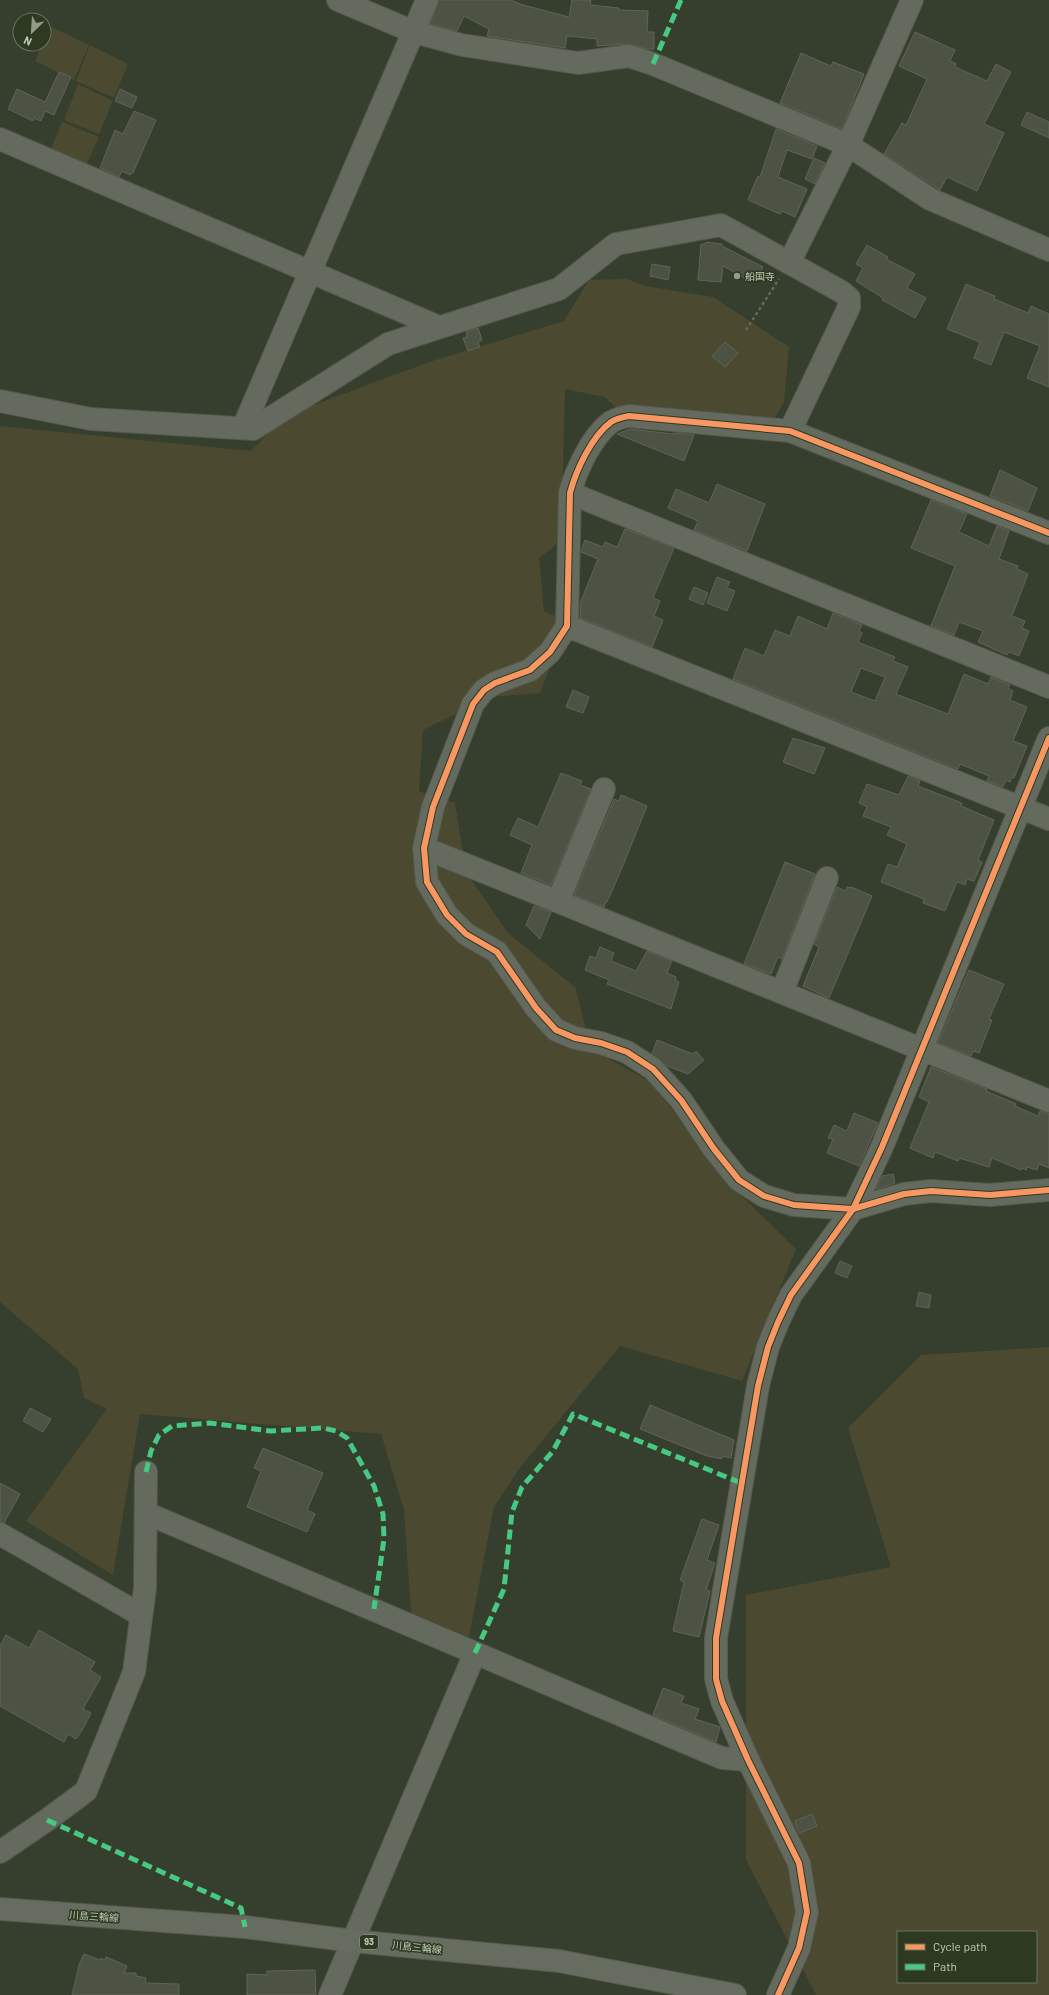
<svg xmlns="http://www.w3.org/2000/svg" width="1049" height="1995" viewBox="0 0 1049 1995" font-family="Barlow,'Noto Sans JP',sans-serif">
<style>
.green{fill:#4c4931;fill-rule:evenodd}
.building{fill:#4c5345;stroke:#5e6556;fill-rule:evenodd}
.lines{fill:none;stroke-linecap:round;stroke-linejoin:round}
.minor-casing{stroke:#52584c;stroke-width:24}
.major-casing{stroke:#535a4b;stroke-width:24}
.path{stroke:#656b5d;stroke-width:2.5;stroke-dasharray:3 3;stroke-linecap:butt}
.minor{stroke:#646b5e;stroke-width:22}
.major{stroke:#676c60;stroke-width:22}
.quiet{stroke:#46c982;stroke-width:5;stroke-dasharray:10 5;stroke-linecap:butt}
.cycleway-casing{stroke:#2d3920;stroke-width:8}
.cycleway{stroke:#f99763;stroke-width:6}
.poi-dot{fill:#929b88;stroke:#2d3920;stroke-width:1.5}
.labels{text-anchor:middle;stroke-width:3;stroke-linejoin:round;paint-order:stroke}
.shield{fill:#2d3920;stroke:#96a18b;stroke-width:1}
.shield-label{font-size:9px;font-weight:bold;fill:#c3cdb9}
.poi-label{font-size:10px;fill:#c3cdb9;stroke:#2d3920;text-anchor:start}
.street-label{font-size:10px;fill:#c3cdb9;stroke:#2d3920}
</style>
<rect width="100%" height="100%" fill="#363e2d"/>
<!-- green -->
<g class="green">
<polygon points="49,26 89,45 74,80 35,61 42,44 44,44"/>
<polygon points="90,45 128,64 114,98 76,81"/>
<polygon points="78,84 113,101 99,134 64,120"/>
<polygon points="62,122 99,137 82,174 47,158"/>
<polygon points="627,279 645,286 713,297 789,347 784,402 762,440 622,414 605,397 565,389 561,541 539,558 544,611 568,622 540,693 490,697 423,730 419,791 455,803 466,872 508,933 575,987 591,1049 652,1083 722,1177 796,1249 742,1381 620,1346 519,1469 494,1507 469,1637 411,1613 404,1510 381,1434 140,1414 113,1575 26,1521 107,1409 84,1398 78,1369 0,1302 0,426 251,451 284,416 429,362 564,321 589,280"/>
<path d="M1049,1347V1995H816L746,1860V1595L891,1567L848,1428L921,1355ZM898,1932H1036V1982H898Z"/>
</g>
<!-- building -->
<g class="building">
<polygon points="439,0 511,0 523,5 569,17 572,0 591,0 590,5 619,8 619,10 648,11 647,32 654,32 654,49 647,49 628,44 597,46 597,39 567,36 565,48 487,36 489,29 464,16 457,31 430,24"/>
<polygon points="915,32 955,50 950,61 956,64 955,67 987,81 996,64 1011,72 984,124 1004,133 977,191 947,177 940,190 884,154 902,123 906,125 927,79 899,66"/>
<polygon points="801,53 831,66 833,62 864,74 842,129 780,103"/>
<polygon points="59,72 71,77 54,115 45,111 41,121 34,118 33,121 8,109 17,89 45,102"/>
<polygon points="120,89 137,97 132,108 115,101"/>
<polygon points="134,111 156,120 133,173 131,173 130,175 122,171 119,177 100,168 115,130 123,134"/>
<polygon points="1027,112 1049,122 1049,138 1021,125"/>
<polygon points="776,129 817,146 812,159 787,150 778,177 807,189 795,217 782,211 780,214 748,200 754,185 758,176 760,177"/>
<polygon points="814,158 825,163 815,184 805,179"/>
<polygon points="706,242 722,244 722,246 763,267 757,278 755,277 752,282 723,266 721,282 698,280 701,244 705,244"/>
<polygon points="867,245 888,257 886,259 915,274 907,288 926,298 915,318 882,300 883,298 856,281 863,268 856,264"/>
<polygon points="652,264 670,267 668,280 650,276"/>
<polygon points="966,284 995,296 994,299 1028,313 1031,306 1049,314 1049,387 1027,378 1040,346 1004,332 991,365 974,358 980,342 947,329"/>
<polygon points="478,328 482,340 478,342 480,347 468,351 463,338 467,337 466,332"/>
<polygon points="725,342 738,353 725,367 712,356"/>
<polygon points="630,429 673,434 674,433 694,435 684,461 617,434"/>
<polygon points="1000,470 1037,488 1028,511 990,496"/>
<polygon points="717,484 765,504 747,551 694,530 698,521 668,508 676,489 709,503"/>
<polygon points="931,500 967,514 959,532 989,546 997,526 1009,531 999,559 1018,566 1017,569 1028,574 1012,616 1025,621 1022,628 1029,631 1019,656 1009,652 1007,655 978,642 983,631 959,622 954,635 931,626 955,566 911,548"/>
<polygon points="625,529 674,548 653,598 660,601 654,616 663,620 652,647 580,618 581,601 598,559 581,552 585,540 603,547 605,542 617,547"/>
<polygon points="717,577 730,582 727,588 735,591 727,611 707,603"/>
<polygon points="694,587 708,593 703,605 689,599"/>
<path d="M833,613L862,625L859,631L862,633L858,642L895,657L893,661L908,667L896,694L948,714L964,674L988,684L991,677L1010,685L1008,688L1013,691L1010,700L1027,707L1013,741L1027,746L1014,778L1012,777L1010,782L1006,780L1003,787L987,781L989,776L960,764L958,769L733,679L745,648L764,656L775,630L790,636L798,616L827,629ZM861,668L885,677L875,701L851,692Z"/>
<polygon points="573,690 589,697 583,713 566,707"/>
<polygon points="793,738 825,748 814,774 783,762"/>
<polygon points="561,773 582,781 580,785 591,789 551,885 521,873 532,845 510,835 518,818 538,827"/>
<polygon points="908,776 920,781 918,786 962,803 961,806 994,820 978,860 982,862 974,881 967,879 965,885 957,882 945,911 923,903 924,899 881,882 888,864 897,867 907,844 887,835 891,827 863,816 867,807 859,803 867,784 899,795"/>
<polygon points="621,795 647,806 622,868 607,902 606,902 604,907 574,895 614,799 619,801"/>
<polygon points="785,862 815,874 782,959 778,957 771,974 744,964"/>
<polygon points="837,887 845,891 847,887 854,888 872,896 829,998 803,986 819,947 814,944"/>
<polygon points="534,906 551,912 540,939 526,925"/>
<polygon points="600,947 614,953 611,961 636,971 647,951 672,961 667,973 676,977 675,980 679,982 671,1009 607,984 609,980 585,970 590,956 596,958"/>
<polygon points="969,970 1004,984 989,1019 992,1020 979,1053 973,1051 971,1056 938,1043"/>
<polygon points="657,1040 693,1054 696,1051 704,1060 688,1074 667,1066 652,1054"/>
<polygon points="931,1067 987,1089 986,1091 1016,1104 1015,1106 1038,1116 1040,1111 1049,1113 1049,1168 1039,1164 1037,1170 1027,1167 1026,1170 1022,1168 1021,1170 992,1158 989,1167 959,1158 958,1161 935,1152 933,1158 910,1148 929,1102 919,1097"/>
<polygon points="854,1113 878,1123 859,1166 827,1153 833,1139 828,1138 834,1125 847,1131"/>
<polygon points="893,1174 895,1183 876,1189 882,1176"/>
<polygon points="840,1261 852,1266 847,1278 835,1273"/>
<polygon points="919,1292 931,1295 929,1308 916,1306"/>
<polygon points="650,1405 734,1440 731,1458 722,1456 722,1459 707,1456 640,1429"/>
<polygon points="30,1408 51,1419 43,1432 23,1421"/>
<polygon points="263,1448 323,1473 307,1510 315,1514 307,1532 247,1507 261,1471 254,1468"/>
<polygon points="0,1483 20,1494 4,1523 0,1522"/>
<polygon points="702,1519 719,1525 707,1560 715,1563 706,1590 710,1591 699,1637 673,1631 684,1582 680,1580"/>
<polygon points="39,1630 95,1662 90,1670 101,1677 83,1709 91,1713 84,1727 76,1739 68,1734 64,1742 0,1706 0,1646 6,1635 29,1648"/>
<polygon points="663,1688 684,1696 681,1703 699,1709 695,1719 720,1727 716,1742 653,1715"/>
<polygon points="812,1814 817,1826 799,1833 795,1821"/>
<polygon points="84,1954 100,1960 101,1958 105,1960 106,1957 127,1966 124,1973 136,1973 136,1976 146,1978 145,1983 179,1984 179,1995 72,1995 79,1965"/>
<polygon points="315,1970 316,1995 247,1995 247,1974 267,1975 267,1971"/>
</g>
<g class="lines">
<defs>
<g id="minor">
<polyline points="338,0 414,32 462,45 578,63 629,56 653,64 848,145 930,199 1049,250"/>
<polyline points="0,139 439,327"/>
<polyline points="789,263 848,145 912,0"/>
<polyline points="0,401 91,419 253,429 388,344 559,289 616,244 721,225 842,292 849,298 849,307 790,431"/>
<polyline points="243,428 427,0"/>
<polyline points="570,493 1049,687"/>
<path d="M1049,533L790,431L629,416C623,417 616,419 611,422C592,436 576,470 570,493L567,626L550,652L530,670L495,683L484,690L473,704L433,807L424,848L427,882L447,915L466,934L497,952L536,1008L556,1030L575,1038L601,1043L627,1052L653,1069L681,1100L714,1149L739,1180L764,1196L794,1205L853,1209L904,1194L931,1191L990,1195L1049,1190"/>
<polyline points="567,626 1049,819"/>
<path d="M424,848C633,931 841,1017 1049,1101"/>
<polyline points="558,901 604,789"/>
<polyline points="782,992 827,878"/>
<polyline points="146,1513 722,1758 748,1760"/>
<polyline points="0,1534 141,1615"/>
<polyline points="0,1852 47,1820 86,1791 134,1672 145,1588 146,1472"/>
<polyline points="330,1995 475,1653"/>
<polyline points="778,1995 799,1948 807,1912 799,1863 748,1760 722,1701 716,1679 716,1638 758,1386 768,1347 778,1322 791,1295 853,1209 882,1147 1049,738"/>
</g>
<polyline id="major" points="0,1909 245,1927 353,1941 559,1961 735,1995"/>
</defs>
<!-- minor casing -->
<use href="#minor" class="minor-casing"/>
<!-- major casing -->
<use href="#major" class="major-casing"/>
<!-- path -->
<polyline class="path" points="746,330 779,279"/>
<!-- minor -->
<use href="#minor" class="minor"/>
<!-- major -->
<use href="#major" class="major"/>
<!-- quiet -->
<g class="quiet">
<polyline points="653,64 681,0"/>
<polyline points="146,1472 151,1451 159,1435 172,1426 210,1423 270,1431 323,1428 336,1431 347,1438 374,1486 383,1514 384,1539 374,1609"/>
<polyline points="475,1653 504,1589 512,1512 522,1487 553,1451 573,1414 741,1483"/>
<polyline points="47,1820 241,1908 245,1927"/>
</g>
<defs>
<g id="cycleway">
<path d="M1049,533L790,431L629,416C623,417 616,419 611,422C592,436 576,470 570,493L567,626L550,652L530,670L495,683L484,690L473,704L433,807L424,848L427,882L447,915L466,934L497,952L536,1008L556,1030L575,1038L601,1043L627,1052L653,1069L681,1100L714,1149L739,1180L764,1196L794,1205L853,1209L904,1194L931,1191L990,1195L1049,1190"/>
<polyline points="778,1995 799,1948 807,1912 799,1863 748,1760 722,1701 716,1679 716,1638 758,1386 768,1347 778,1322 791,1295 853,1209 882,1147 1049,738"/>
</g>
</defs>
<!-- cycleway casing -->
<use href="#cycleway" class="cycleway-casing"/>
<!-- cycleway -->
<use href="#cycleway" class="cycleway"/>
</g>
<!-- markers -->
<circle class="poi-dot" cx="737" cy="276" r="4"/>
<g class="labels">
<!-- shield labels -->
<rect class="shield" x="360" y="1935" width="18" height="14" rx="3"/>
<g class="shield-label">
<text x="369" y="1945">93</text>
</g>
<!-- poi labels -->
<g class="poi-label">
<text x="745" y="280">船国寺</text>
</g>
<!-- street labels -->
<g class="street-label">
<text transform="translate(94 1916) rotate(4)" y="4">川島三輪線</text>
<text transform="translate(417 1947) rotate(6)" y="4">川島三輪線</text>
</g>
</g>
<!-- legend -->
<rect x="897" y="1931" width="140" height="52" fill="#2d3920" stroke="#69745d"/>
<rect x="905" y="1944" width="20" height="6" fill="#f99763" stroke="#69745d"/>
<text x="933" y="1951" font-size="12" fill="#c3cdb9">Cycle path</text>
<rect x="905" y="1964" width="20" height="6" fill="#46c982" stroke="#69745d"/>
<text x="933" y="1971" font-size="12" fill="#c3cdb9">Path</text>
<!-- north arrow -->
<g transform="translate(32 32) rotate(205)"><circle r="19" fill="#2d3920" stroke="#69745d"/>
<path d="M0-3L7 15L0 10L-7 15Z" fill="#929b88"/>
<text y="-6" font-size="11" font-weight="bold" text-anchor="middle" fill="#c3cdb9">N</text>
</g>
</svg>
